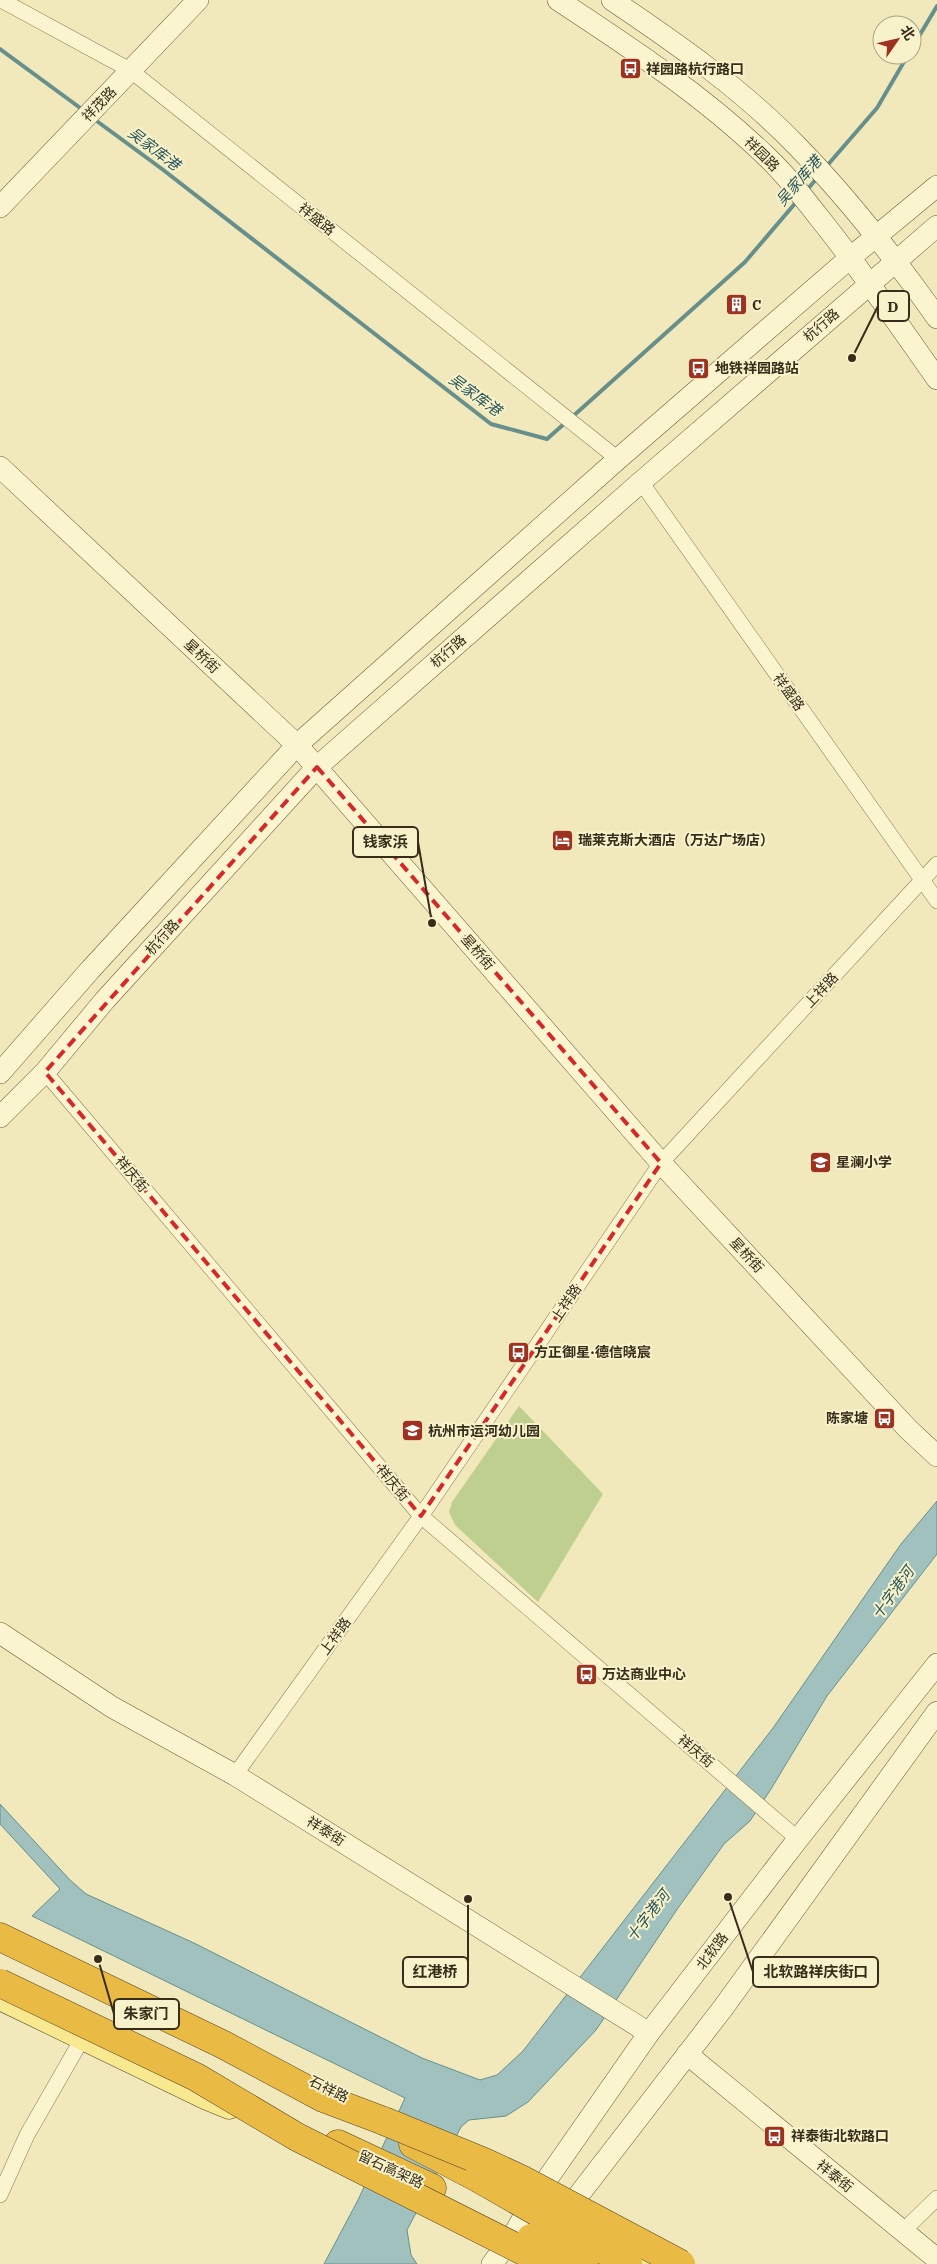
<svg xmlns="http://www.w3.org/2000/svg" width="937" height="2264" viewBox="0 0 937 2264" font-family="'IBM Plex Serif','Noto Sans SC',serif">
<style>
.green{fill:#becf8f}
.water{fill:#a0c1bd;stroke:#678f8c}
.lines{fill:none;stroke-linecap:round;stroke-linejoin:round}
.stream{stroke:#678f8c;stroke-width:4}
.street-casing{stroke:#897954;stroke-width:16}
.secondary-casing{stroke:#6b5937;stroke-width:22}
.primary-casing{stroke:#564529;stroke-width:25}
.highway-casing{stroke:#564529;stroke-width:29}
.street{stroke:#fbf5cf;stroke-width:15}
.secondary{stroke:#fbf5cf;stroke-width:21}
.primary{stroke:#f8e88f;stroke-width:24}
.highway{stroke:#e9ba44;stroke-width:28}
.highway-bridge-casing{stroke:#564529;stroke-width:29;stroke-linecap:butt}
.highway-bridge{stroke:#e9ba44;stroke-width:28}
.marked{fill:none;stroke:#d62828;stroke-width:4;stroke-dasharray:10 6;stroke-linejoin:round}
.labels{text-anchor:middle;stroke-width:4;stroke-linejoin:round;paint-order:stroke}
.poi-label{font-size:14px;font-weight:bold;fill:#372d1a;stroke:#f8f2cb;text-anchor:start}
.street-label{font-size:14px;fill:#372d1a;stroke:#f8f2cb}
.water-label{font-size:15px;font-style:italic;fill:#285458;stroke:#f8f2cb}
.leader{fill:none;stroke:#372d1a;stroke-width:2}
.callout-dot{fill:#372d1a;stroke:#f8f2cb;stroke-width:2}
.callout{fill:#f8f2cb;stroke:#372d1a;stroke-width:2}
.callout-label{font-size:15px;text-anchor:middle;font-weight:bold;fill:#372d1a}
</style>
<rect width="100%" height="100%" fill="#f1e9bb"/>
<!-- green -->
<polygon class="green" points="519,1406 603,1494 538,1602 455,1525 449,1512 452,1502"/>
<!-- water -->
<polygon class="water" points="937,1501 937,1554 827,1696 771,1789 750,1821 724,1844 678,1908 596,2030 528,2102 506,2116 469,2120 461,2127 407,2230 411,2255 417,2264 324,2264 358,2200 405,2098 32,1916 60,1889 0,1824 0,1804 70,1880 86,1894 194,1943 422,2058 480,2080 497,2075 523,2051 773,1728 901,1544"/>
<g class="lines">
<!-- stream -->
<g class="stream">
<polyline points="912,48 937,6"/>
<polyline points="0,49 83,110"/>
<polyline points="94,119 162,169 491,424 547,439 565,423"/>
<polyline points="825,168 877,108 908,55"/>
<polyline points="806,191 818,177"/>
<polyline points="571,418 745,262 798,200"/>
</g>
<defs>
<g id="street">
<polyline points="1,0 130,70 618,459"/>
<polyline points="641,482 937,901"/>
<polyline points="45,1072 421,1516 798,1839"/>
<polyline points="235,1775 421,1516 661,1163 937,864"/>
<polyline points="0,2195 27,2135 82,2039"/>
<polyline points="903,2231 937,2198"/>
</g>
<g id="secondary">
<path d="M558,0C631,48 704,96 767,157C787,176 804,198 821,220C862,271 899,325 937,379"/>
<path d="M612,0C676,43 742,89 796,145C848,198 894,257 937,318"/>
<polyline points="0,207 198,0"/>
<polyline points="0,467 297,745 661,1163 908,1429 937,1456"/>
<polyline points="0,1073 90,970 297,745 618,459 851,257 937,186"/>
<polyline points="0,1117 45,1072 105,1000 317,767 641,482 937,226"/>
<polyline points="0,1633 112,1707 235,1775 649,2033"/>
<polyline points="687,2054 937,2259"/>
<polyline points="561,2218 723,2008 937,1712"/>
<polyline points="492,2264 513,2236 534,2198 649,2033 798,1839 937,1664"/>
</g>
<g id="primary">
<polyline points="0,1998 207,2098 229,2107"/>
<polyline points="611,2242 651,2264"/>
</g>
<g id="highway">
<polyline points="0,1937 222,2044 323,2098 384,2121"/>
<polyline points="338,2144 432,2188"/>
<polyline points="413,2144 478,2178"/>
</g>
</defs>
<!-- street casing -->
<use href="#street" class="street-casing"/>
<!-- secondary casing -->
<use href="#secondary" class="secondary-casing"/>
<!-- primary casing -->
<use href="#primary" class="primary-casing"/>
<!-- highway casing -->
<use href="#highway" class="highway-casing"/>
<!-- street -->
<use href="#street" class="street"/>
<!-- secondary -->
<use href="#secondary" class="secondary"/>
<!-- primary -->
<use href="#primary" class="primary"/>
<!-- highway -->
<use href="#highway" class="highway"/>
<defs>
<g id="highway-bridge">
<polyline points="0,1983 196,2077 297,2137 549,2264"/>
<polyline points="384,2121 484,2162 523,2180 681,2264"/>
<polyline points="478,2178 628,2264"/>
<polyline points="531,2238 584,2264"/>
</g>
</defs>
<!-- highway-bridge casing -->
<use href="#highway-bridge" class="highway-bridge-casing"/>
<!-- highway-bridge -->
<use href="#highway-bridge" class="highway-bridge"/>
</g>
<!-- marked area -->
<path class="marked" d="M317,767L661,1163L421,1516L45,1072Z"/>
<!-- icons -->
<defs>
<symbol id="bus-square" viewBox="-11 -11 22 22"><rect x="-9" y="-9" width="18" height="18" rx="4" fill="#9d3220" stroke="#f8f2cb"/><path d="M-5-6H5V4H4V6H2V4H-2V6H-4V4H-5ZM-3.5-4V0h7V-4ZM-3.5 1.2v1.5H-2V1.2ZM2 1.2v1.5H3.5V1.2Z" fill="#fff"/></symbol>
<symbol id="building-square" viewBox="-11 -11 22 22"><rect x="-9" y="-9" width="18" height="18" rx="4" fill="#9d3220" stroke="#f8f2cb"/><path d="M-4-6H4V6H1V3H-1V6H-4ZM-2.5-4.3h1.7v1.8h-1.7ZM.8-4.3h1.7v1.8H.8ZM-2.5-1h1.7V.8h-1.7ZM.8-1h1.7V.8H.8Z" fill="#fff"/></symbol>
<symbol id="hotel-square" viewBox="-11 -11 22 22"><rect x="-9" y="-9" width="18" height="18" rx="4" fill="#9d3220" stroke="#f8f2cb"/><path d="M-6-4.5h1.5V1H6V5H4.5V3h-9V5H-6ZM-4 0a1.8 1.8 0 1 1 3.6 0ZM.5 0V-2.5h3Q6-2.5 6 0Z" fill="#fff"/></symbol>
<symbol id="school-square" viewBox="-11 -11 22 22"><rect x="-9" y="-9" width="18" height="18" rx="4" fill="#9d3220" stroke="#f8f2cb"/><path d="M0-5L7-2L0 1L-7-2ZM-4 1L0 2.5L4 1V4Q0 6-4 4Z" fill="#fff"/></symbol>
</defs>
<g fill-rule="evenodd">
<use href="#bus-square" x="618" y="56" width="25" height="25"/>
<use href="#building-square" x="724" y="292" width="25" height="25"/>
<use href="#bus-square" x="686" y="356" width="25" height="25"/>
<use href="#hotel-square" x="550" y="828" width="25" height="25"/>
<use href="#school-square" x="808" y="1150" width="25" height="25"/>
<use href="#bus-square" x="506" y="1340" width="25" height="25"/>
<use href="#bus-square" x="872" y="1406" width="25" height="25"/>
<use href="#school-square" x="400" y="1418" width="25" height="25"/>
<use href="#bus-square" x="574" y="1662" width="25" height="25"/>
<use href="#bus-square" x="762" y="2124" width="25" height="25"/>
</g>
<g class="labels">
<!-- poi labels -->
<g class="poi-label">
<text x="646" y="74">祥园路杭行路口</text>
<text x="752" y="310">C</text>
<text x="715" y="373">地铁祥园路站</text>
<text x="578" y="845">瑞莱克斯大酒店（万达广场店）</text>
<text x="836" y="1167">星澜小学</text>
<text x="534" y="1357">方正御星·德信晓宸</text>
<text x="868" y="1423" text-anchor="end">陈家塘</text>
<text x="428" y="1436">杭州市运河幼儿园</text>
<text x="602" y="1679">万达商业中心</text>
<text x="791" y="2141">祥泰街北软路口</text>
</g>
<!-- street labels -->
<g class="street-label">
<text transform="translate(99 104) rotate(-46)" y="5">祥茂路</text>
<text transform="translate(762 154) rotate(44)" y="5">祥园路</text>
<text transform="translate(317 219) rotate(39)" y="5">祥盛路</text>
<text transform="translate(821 325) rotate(-41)" y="5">杭行路</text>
<text transform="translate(448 651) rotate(-41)" y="5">杭行路</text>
<text transform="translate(202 656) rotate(43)" y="5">星桥街</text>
<text transform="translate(789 692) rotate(55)" y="5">祥盛路</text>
<text transform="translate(162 937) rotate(-48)" y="5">杭行路</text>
<text transform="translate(478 952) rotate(49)" y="5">星桥街</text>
<text transform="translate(821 990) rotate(-47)" y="5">上祥路</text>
<text transform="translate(132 1174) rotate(50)" y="5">祥庆街</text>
<text transform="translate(747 1255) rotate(47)" y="5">星桥街</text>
<text transform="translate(566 1303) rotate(-56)" y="5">上祥路</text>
<text transform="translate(393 1483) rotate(50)" y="5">祥庆街</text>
<text transform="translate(335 1636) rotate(-54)" y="5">上祥路</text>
<text transform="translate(696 1751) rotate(40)" y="5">祥庆街</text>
<text transform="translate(326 1831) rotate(32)" y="5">祥泰街</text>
<text transform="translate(712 1951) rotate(-53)" y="5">北软路</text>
<text transform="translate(329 2089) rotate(26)" y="5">石祥路</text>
<text transform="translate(391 2169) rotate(25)" y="5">留石高架路</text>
<text transform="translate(835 2176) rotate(39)" y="5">祥泰街</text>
</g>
<!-- water labels -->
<g class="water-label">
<text transform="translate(154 149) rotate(37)" y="5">吴家库港</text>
<text transform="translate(799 181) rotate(-49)" y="5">吴家库港</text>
<text transform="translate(475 395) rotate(36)" y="5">吴家库港</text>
<text transform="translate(893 1593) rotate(-54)" y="5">十字港河</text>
<text transform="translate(648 1916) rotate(-52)" y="5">十字港河</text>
</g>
</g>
<!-- callouts -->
<path class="leader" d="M852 358L878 306M432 923L418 842M468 1899L468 1972M728 1897L753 1972M98 1959L114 2014"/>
<g class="callout-dot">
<circle cx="852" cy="358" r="5"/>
<circle cx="432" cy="923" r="5"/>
<circle cx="468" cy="1899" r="5"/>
<circle cx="728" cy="1897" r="5"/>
<circle cx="98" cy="1959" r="5"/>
</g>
<g class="callout">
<rect x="878" y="291" width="31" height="30" rx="5"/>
<rect x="353" y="827" width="65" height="30" rx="5"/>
<rect x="403" y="1957" width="65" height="30" rx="5"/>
<rect x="753" y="1957" width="125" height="30" rx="5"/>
<rect x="114" y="1999" width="65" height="30" rx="5"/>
</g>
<g class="callout-label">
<text x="893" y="312">D</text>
<text x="385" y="847">钱家浜</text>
<text x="435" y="1977">红港桥</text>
<text x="816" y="1977">北软路祥庆街口</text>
<text x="146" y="2019">朱家门</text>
</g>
<!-- north arrow -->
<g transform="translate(897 40) rotate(56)"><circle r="24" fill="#f8f2cb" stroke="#aba384"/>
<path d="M0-4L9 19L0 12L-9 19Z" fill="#9d3220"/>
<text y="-8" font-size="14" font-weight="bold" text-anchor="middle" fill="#372d1a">北</text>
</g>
</svg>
